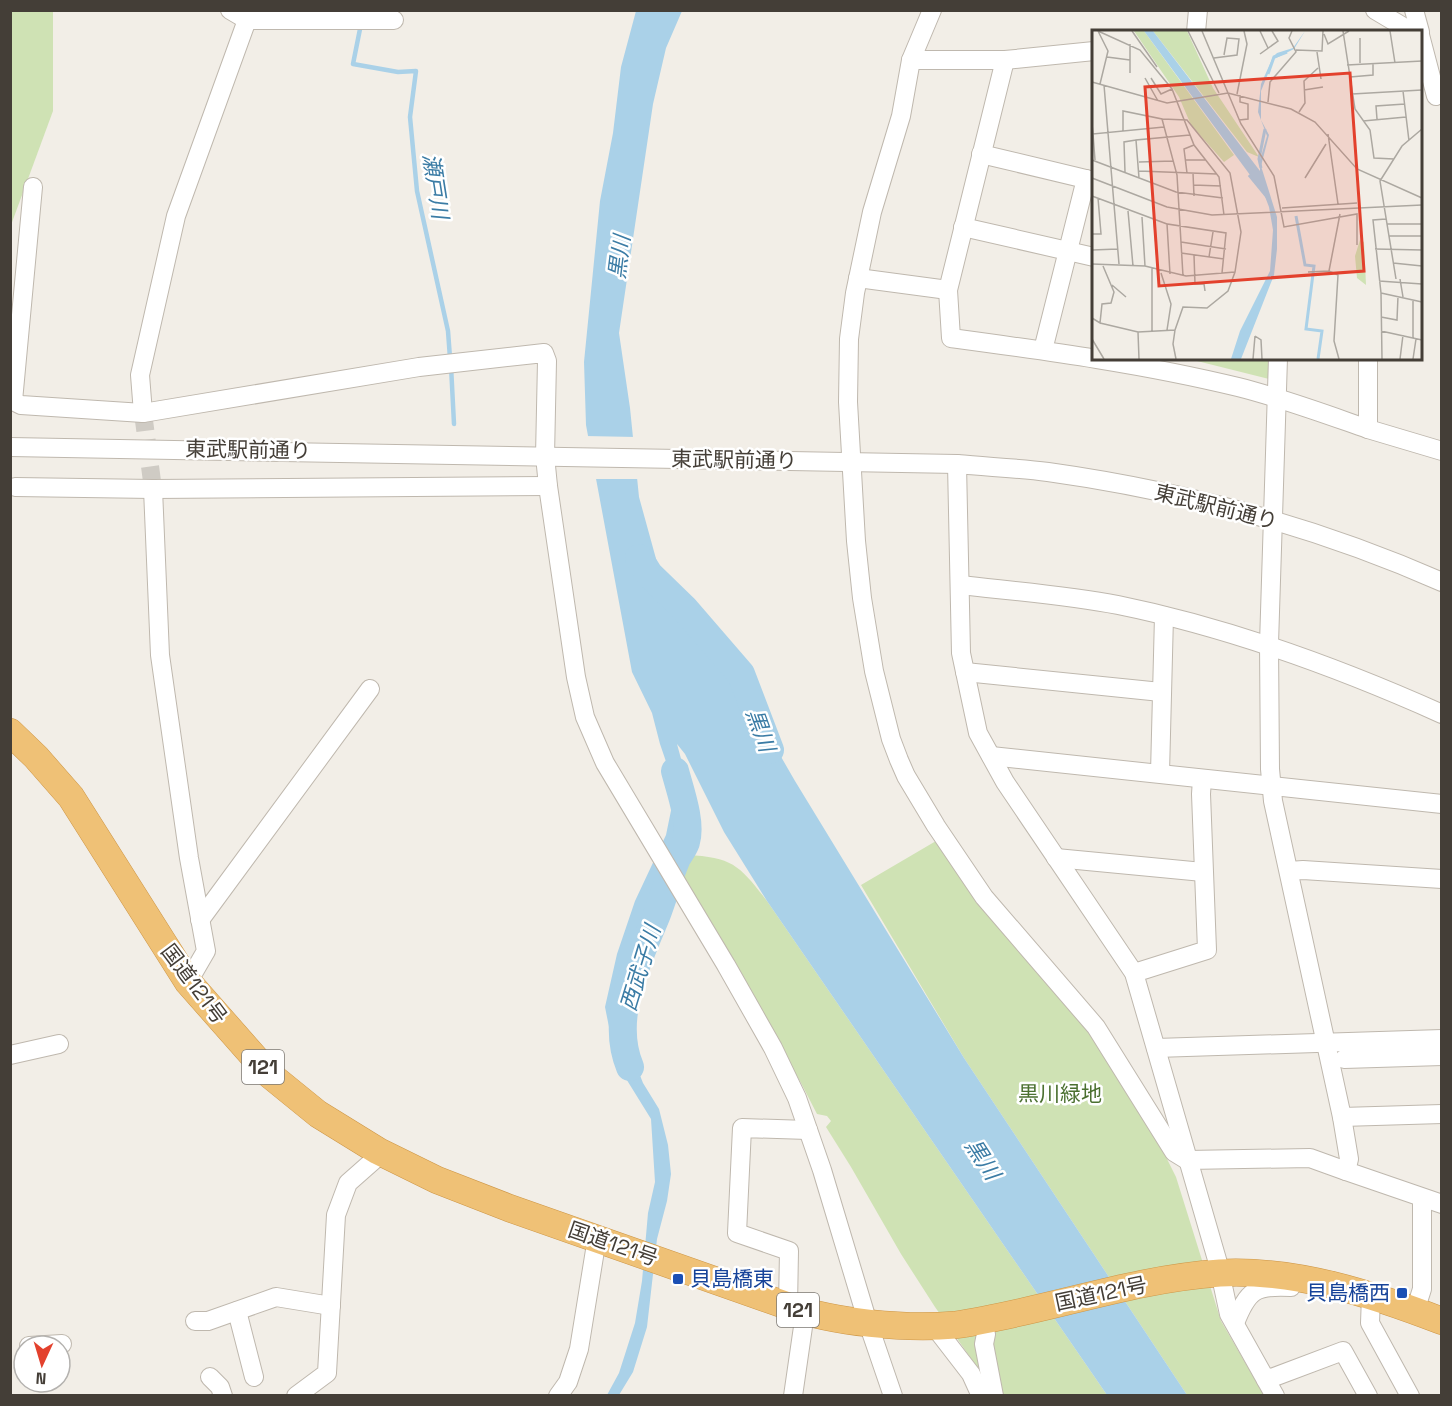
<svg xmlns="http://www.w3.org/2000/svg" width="1452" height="1406" viewBox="0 0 1452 1406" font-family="'Space Grotesk','Noto Sans JP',sans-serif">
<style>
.green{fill:#cfe2b4}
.water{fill:#aad1e8}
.pier{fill:#f2eee7}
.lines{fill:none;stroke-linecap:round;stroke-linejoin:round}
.stream{stroke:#aad1e8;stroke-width:4.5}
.river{stroke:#aad1e8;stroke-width:28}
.minor-tunnel{stroke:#cfcbc4;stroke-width:18;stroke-dasharray:18 9;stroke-linecap:butt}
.minor-casing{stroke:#bfb8ae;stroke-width:20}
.highway-casing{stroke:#cd9647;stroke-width:28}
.minor{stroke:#fff;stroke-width:18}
.highway{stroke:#efc176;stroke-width:27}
.transit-dot{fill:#1a4fb4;stroke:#fff;stroke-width:2}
.labels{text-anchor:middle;stroke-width:5;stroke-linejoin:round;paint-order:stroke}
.shield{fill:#fff;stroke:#7c7873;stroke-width:1.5}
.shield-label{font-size:20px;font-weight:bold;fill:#443e37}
.street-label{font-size:21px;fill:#443e37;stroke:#fff}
.park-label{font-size:21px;fill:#4b7030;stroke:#fff}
.transit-label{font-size:21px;fill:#164399;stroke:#fff;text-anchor:start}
.water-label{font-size:22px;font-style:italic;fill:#3b7ca5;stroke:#fff}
.inset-river{fill:none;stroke:#aad1e8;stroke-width:3}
.inset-road{fill:none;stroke:#aca8a1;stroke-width:1.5}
.view{fill:#e3412d;fill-opacity:0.15;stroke:#e3412d;stroke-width:3}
.inset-edge{fill:none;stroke:#443e37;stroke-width:3}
</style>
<rect width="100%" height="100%" fill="#f2eee7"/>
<!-- green -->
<g class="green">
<polygon points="10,11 53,11 53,111 11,225"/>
<polygon points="1194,358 1273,359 1273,380 1193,360"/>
<polygon points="936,841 1085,1023 1146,1117 1176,1177 1221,1321 1264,1395 1187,1395 964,1058 861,885"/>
<path d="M687,855C733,857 740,866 767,901L1107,1395H986L977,1367L935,1307L901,1254L851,1167L826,1127L831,1121L827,1116L817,1114L801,1083L688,891L677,869L680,861Z"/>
</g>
<!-- water -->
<polygon class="water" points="636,11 682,11 666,48 653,104 619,333 630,408 639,497 666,595 735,677 795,781 964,1058 1187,1395 1107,1395 767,901 724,832 685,754 677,744 686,777 681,839 654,894 632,951 617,1004 619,1021 630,1050 643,1083 659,1109 668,1145 671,1174 667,1201 657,1239 647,1327 633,1372 619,1395 607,1395 619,1373 635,1323 642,1281 648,1213 655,1182 651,1119 625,1077 611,1037 605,1007 617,954 635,901 666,835 674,796 674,785 660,744 652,713 632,672 586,425 584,362 600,201 613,133 621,67"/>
<!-- pier -->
<polygon class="pier" points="585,436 636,437 641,479 593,479"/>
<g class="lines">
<!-- stream -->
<g class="stream">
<polyline points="361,24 353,64 398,72 416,71 410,117 417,191 448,331 450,358"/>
<polyline points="451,366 454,424"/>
</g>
<!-- river -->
<g class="river">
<polyline points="639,558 649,574 684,608 741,674 770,750"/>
<path d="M630,1067C609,1017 638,961 657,914C664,896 669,876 677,858C680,853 684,848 686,842C692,823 680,790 675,771"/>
</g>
<!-- minor-tunnel -->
<polyline class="minor-tunnel" points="143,413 153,489"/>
<defs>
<g id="minor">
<polyline points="230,10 247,20 394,20"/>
<polyline points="932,10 911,60 901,116 872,212 855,293 849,339 848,402 856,541 862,598 874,671 891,739 899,760 906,776 936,826 984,897 1096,1027 1174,1152 1187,1160 1310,1158 1346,1171"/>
<polyline points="1375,10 1412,32"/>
<polyline points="1414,10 1420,32"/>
<polyline points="1196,32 1198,10"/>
<polyline points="1420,35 1436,96"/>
<polyline points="911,60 1005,60 1094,51"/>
<path d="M1005,60L948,290L951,338C1047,351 1144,364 1238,387C1282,398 1325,414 1368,429V358"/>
<polyline points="981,154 1094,181"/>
<polyline points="33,187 13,401 21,405 143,413 419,367 544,353 547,361 545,456 548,486 576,677 585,717 605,763 726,965 773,1048 797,1098 822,1170 868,1323 893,1396"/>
<polyline points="963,227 1094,257"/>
<polyline points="858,278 948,290"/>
<polyline points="1043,350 1086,179"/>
<polyline points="1278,358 1269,644 1270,769 1273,801 1342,1117 1349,1159 1346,1171 1442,1204"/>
<polyline points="143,413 140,375 176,216 247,20"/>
<polyline points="1368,429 1442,451"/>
<path d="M10,447L957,464C988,467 1018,468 1048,472C1184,491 1317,527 1442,582"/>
<polyline points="957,464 961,653 978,733 1005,782 1134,973 1218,1263 1229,1314 1275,1396"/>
<polyline points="15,487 153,489 548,486"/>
<polyline points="153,489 160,655 189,858 206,951 188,982"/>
<path d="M960,585C1013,591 1066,595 1118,605C1231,628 1337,667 1442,714"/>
<polyline points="965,672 1161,692"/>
<polyline points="991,756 1442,804"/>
<polyline points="1160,773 1164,616"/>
<polyline points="1056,858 1203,872"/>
<polyline points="1289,871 1303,870 1442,879"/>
<polyline points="200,920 370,689"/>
<polyline points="1134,973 1207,950 1201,794 1202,779"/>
<polyline points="1156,1048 1442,1039"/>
<polyline points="10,1055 59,1044"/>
<polyline points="1344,1059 1442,1056"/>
<polyline points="1342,1117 1442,1114"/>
<polyline points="1371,1296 1370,1323 1410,1396"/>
<polyline points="788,1306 789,1251 737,1233 742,1128 808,1130"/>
<polyline points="237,1311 254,1377"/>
<polyline points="1415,1311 1422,1289 1422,1198"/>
<polyline points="195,1321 208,1321 276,1297 331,1306"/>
<path d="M1235,1323C1248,1290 1255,1285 1291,1287"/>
<polyline points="934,1326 971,1374 981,1396"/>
<polyline points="986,1334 984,1344 994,1396"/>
<polyline points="29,1346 62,1344"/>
<polyline points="210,1377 220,1387 223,1396"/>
<polyline points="1266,1380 1343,1351 1368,1396"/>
<polyline points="296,1396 327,1373 336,1215 348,1183 382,1153"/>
<polyline points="558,1396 568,1382 579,1349 597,1238"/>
<polyline points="793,1396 805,1313"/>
</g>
<path id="highway" d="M10,732L36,757L71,797L188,982L270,1075L318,1114L378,1151L437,1180L509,1208L788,1306C835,1323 905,1329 955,1325C1044,1312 1130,1279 1220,1273C1296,1269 1372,1294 1442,1321"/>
</defs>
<!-- minor casing -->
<use href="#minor" class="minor-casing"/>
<!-- highway casing -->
<use href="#highway" class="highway-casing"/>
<!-- minor -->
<use href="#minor" class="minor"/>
<!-- highway -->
<use href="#highway" class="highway"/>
</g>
<!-- markers -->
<g class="transit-dot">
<rect x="672" y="1273" width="12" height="12" rx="3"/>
<rect x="1396" y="1287" width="12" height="12" rx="3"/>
</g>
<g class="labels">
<!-- shield labels -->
<g class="shield">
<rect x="242" y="1050" width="42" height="34" rx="4.5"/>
<rect x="777" y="1293" width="42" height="34" rx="4.5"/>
</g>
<g class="shield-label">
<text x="263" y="1074">121</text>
<text x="798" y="1317">121</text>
</g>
<!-- street labels -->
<g class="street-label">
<text transform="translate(248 450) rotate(1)" y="7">東武駅前通り</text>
<text transform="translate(734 460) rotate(1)" y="7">東武駅前通り</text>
<text transform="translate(1216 507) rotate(14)" y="7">東武駅前通り</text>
<text transform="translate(194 984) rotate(53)" y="7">国道121号</text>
<text transform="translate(613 1244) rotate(19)" y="7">国道121号</text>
<text transform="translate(1101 1294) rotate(-12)" y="7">国道121号</text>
</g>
<!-- park labels -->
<g class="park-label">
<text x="1060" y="1101">黒川緑地</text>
</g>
<!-- transit labels -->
<g class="transit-label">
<text x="690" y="1286">貝島橋東</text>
<text x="1390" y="1300" text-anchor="end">貝島橋西</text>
</g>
<!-- water labels -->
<g class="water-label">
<text transform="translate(436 186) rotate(81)" y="8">瀬戸川</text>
<text transform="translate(619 257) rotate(-83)" y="8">黒川</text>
<text transform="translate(761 730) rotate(70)" y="8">黒川</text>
<text transform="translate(640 968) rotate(-73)" y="8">西武子川</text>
<text transform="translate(983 1159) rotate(57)" y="8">黒川</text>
</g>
</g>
<!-- overview -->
<g transform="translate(1092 30)">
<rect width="330" height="330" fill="#f2eee7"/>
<path d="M42,1H52L142,125L132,132L99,95L87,67ZM61,1H95L121,58L167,127L155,122ZM268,210L272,212L274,255L265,248L263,226Z" fill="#cfe2b4"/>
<path d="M52,1H61L168,141V130L175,106L166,82L169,54L181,27L185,23L201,18L213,1L202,19L182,29L169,61V90L177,105L169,136L185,187V219L182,245L149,329H139L148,301L178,241L181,200L177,177L172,164Z" fill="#aad1e8"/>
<path class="inset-river" d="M176,44L182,27L195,22M169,138L167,129L173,99M157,145L175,167M204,186L213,235L222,236L214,299L230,301L226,329"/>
<path class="inset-road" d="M6,1L48,20L80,59L102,115L127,147L132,185M6,1L16,21L8,54M40,1L65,37M96,1L127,63M110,1L149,94L182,146L192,197L265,184V215M168,1L176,18M251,1L263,79L278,100L282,128L302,129M298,1L303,33M232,4L236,14L257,1M38,14V43M204,20L230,21L231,1M225,22L229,49M168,24L186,11L180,1M15,27L38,30M122,28L145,25L147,9L135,8L132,25M268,33V8M255,35L330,31M258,47L281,45V34M53,48L66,71M59,48L69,64L80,59M0,52L75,73L136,63L199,79L223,92L265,139L330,168M12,55L27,234M212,60L231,57M311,61L317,111M145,64L155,14L152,1M260,64L330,60M176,72L178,52L204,22L197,8L200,1M207,82L213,73L212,51L226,38M285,89L284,76L313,74M147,90L156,89V74L148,72V65M271,91L314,87M0,94L1,104L72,97M31,101V81L70,89L85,145L91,246M1,104L3,130M236,104L246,174M0,130L84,162L131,168M93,130H114M47,132L81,131M47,141L125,144M33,142L32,112L44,110M95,143L92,119L102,115M101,143L102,166M0,148L75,177L120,185L330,175M47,148L44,110L98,105M213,148L234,114M101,155L129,156M0,166L75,194M190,178L265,173M36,181L41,236M50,187L53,236M62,191L66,241M295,194H330M0,204H9L6,168M297,206H330M89,212L134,219M283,219L330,220M0,220L26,219M89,223L132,229M102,225L103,254H112L113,261M117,227L121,202M301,233L330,236M0,234L53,236L94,246L143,242M237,241L248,184M216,242L237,241L246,245L242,311L247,329M69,243L79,274L75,300M78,244L75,194L134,203L130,243M304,249L288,151L310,116L330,99M308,249L311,267M287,251L330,254M20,255L34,267M289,263L330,272M289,287L305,290L306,266M0,288L8,293L10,274L19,273L22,262L11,236M8,293L46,302L83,300L91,277L115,278L136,261L143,242L149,202L138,143L95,90L70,89M83,300L81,314L84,329M60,301V238M289,301L330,310M46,302L47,329M163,306L169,310L170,329M321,308V270M0,309L12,329M161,329L163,306M290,329L289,263L281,190L294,189M308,329L311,305M321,329L324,309"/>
<path class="view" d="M258,43L272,241L67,256L53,57Z"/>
<rect width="330" height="330" class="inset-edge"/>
</g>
<!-- border -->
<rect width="1452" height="1406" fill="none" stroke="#443e37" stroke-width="24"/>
<!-- north arrow -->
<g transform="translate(42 1364) rotate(184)"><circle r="28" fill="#ffffff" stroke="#b4b2af" stroke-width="1.5"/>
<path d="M0-4.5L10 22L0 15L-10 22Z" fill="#e3412d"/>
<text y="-9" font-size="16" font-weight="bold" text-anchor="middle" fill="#443e37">N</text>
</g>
</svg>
